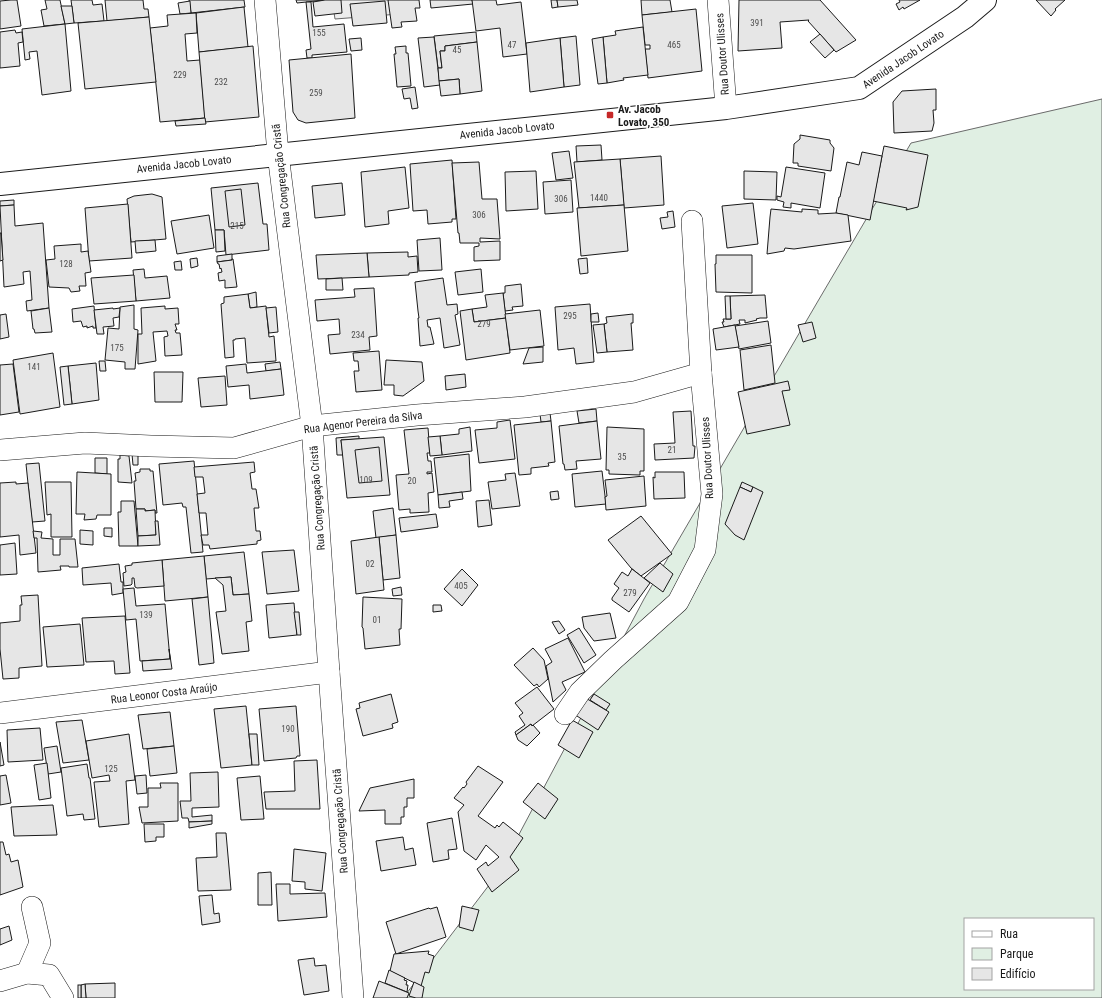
<svg xmlns="http://www.w3.org/2000/svg" width="1102" height="998" viewBox="0 0 1102 998" font-family="'Roboto Condensed',sans-serif">
<style>
.green{fill:#e0efe3;stroke:#6a6a6a;fill-rule:evenodd}
.parking{fill:#ededed;stroke:#6a6a6a}
.building{fill:#e6e6e6;stroke:#1a1a1a}
.lines{fill:none;stroke-linecap:round;stroke-linejoin:round}
.minor-casing{stroke:#1a1a1a;stroke-width:22}
.secondary-casing{stroke:#1a1a1a;stroke-width:24}
.minor{stroke:#fff;stroke-width:21}
.secondary{stroke:#fff;stroke-width:22}
.poi-dot{fill:#c62828;stroke:#fff;stroke-width:1.5}
.labels{text-anchor:middle;stroke-width:3;stroke-linejoin:round;paint-order:stroke}
.number-label{font-size:9px;fill:#4d4d4d}
.street-label{font-size:11px;fill:#1a1a1a;stroke:#fff}
.poi-label{font-size:11px;font-weight:bold;fill:#1a1a1a;stroke:#fff;text-anchor:start}
</style>
<rect width="100%" height="100%" fill="#fff"/>
<!-- green -->
<path class="green" d="M1102,99V998H403L499,872L644,599L818,301L911,143ZM965,919H1093V989H965Z"/>
<!-- parking -->
<polygon class="parking" points="332,0 411,0 412,13 335,19"/>
<!-- building -->
<g class="building">
<polygon points="11,0 17,0 21,26 0,29 0,1"/>
<polygon points="45,0 60,0 65,24 44,26 41,10 47,9"/>
<polygon points="71,0 92,0 93,5 102,4 104,21 74,23"/>
<polygon points="105,0 143,0 144,9 148,9 149,17 107,21"/>
<polygon points="189,0 244,0 245,7 191,13"/>
<polygon points="296,0 325,0 297,3"/>
<polygon points="325,0 341,0 342,13 315,16 313,2"/>
<polygon points="388,0 419,0 420,8 415,8 417,21 401,22 402,27 392,28"/>
<polygon points="430,0 472,0 473,4 431,8"/>
<polygon points="472,0 496,0 497,5 521,2 527,54 503,57 500,28 476,31"/>
<polygon points="551,0 557,0 558,7 552,8"/>
<polygon points="557,0 577,0 578,5 558,7"/>
<polygon points="641,0 670,0 672,12 642,15"/>
<polygon points="739,0 820,0 856,40 836,52 808,21 809,20 780,22 782,48 738,51"/>
<polygon points="899,0 920,0 904,9 903,7 899,10 896,4 900,2"/>
<polygon points="1036,0 1065,0 1055,9 1056,10 1051,16"/>
<polygon points="190,1 191,13 180,14 178,3"/>
<polygon points="385,1 387,23 353,26 350,4"/>
<polygon points="306,2 311,2 313,27 344,24 347,52 312,55 312,58 307,58 306,50 311,49"/>
<polygon points="61,6 72,6 74,23 65,24"/>
<polygon points="244,7 248,47 199,52 196,13"/>
<polygon points="696,9 702,71 648,78 645,49 650,49 650,45 645,45 642,15"/>
<polygon points="196,13 197,33 185,34 187,61 200,60 205,118 160,122 150,28 168,26 167,15"/>
<polygon points="149,17 156,82 85,89 78,23"/>
<polygon points="65,24 71,91 42,95 37,51 29,52 30,59 25,60 22,29"/>
<polygon points="643,27 648,75 623,78 624,80 607,83 603,37 616,35 615,31"/>
<polygon points="15,30 16,33 22,32 23,42 18,43 20,66 0,68 0,32"/>
<polygon points="476,32 477,42 445,46 445,51 440,51 442,68 438,68 434,36"/>
<polygon points="820,34 834,50 825,58 810,42"/>
<polygon points="576,36 580,85 564,87 560,38"/>
<polygon points="434,37 440,85 424,87 418,38"/>
<polygon points="603,37 607,83 598,84 592,39"/>
<polygon points="361,38 362,50 351,51 349,39"/>
<polygon points="560,38 564,87 530,92 526,43"/>
<polygon points="477,42 482,91 460,94 459,79 439,81 438,68 442,68 440,51 445,51 445,46"/>
<polygon points="253,46 259,117 205,122 199,52"/>
<polygon points="406,46 406,53 408,53 411,86 397,87 394,54 396,54 395,47"/>
<polygon points="351,54 355,118 306,123 298,120 293,112 289,60"/>
<polygon points="459,79 460,94 441,96 439,81"/>
<polygon points="415,87 418,108 412,109 410,98 404,99 402,89"/>
<polygon points="936,89 936,110 933,110 934,123 932,131 894,133 893,102 902,91"/>
<polygon points="205,118 206,124 176,126 175,121"/>
<polygon points="800,135 830,140 830,143 834,148 831,171 798,166 798,163 793,163 794,144 800,139"/>
<polygon points="601,145 602,160 577,162 576,146"/>
<polygon points="884,146 928,155 918,207 906,210 907,208 873,201"/>
<polygon points="569,151 573,178 556,180 552,153"/>
<polygon points="862,152 882,156 870,220 836,213 839,197 840,197 847,162 859,165"/>
<polygon points="661,156 664,205 624,208 620,159"/>
<polygon points="620,159 624,205 579,208 574,162"/>
<polygon points="452,160 456,219 452,219 452,222 428,224 427,210 413,211 410,164"/>
<polygon points="479,162 482,199 497,199 500,239 480,238 480,242 500,241 500,260 474,261 474,247 479,246 479,243 460,243 459,233 458,233 452,163"/>
<polygon points="405,167 409,208 388,211 389,224 365,227 361,172"/>
<polygon points="786,167 825,173 820,208 791,203 791,208 783,207 784,202 777,200 777,196 781,197"/>
<polygon points="536,171 538,209 506,211 505,172"/>
<polygon points="744,171 777,172 776,200 744,199"/>
<polygon points="571,180 573,212 545,214 543,182"/>
<polygon points="258,183 263,224 267,224 269,250 226,255 224,230 215,230 211,188"/>
<polygon points="342,183 345,215 315,218 312,186"/>
<polygon points="241,189 245,225 229,227 225,191"/>
<polygon points="152,194 162,197 166,239 131,242 127,199 134,196"/>
<polygon points="14,200 14,205 0,206 0,201"/>
<polygon points="753,203 758,244 727,248 722,206"/>
<polygon points="128,204 132,258 89,261 85,208"/>
<polygon points="14,205 15,226 43,223 49,308 27,311 26,301 32,300 30,271 23,272 24,284 4,287 0,206"/>
<polygon points="624,205 628,251 581,256 577,208"/>
<polygon points="771,209 802,212 802,209 818,210 818,214 836,213 848,215 851,241 794,249 785,248 784,251 767,254 770,217"/>
<polygon points="673,211 675,227 662,229 660,218 668,217 667,212"/>
<polygon points="209,215 214,248 177,254 171,221"/>
<polygon points="215,230 224,230 225,251 216,252"/>
<polygon points="0,233 1,233 3,260 0,261"/>
<polygon points="440,238 442,270 419,271 417,240"/>
<polygon points="155,240 156,251 136,253 135,241"/>
<polygon points="81,244 81,252 88,251 91,272 85,273 86,286 79,286 80,291 71,292 69,288 49,287 46,260 55,259 54,246"/>
<polygon points="408,252 408,257 417,256 418,272 409,273 409,275 369,277 367,253"/>
<polygon points="367,253 369,277 318,279 316,255"/>
<polygon points="232,254 232,260 217,262 217,256"/>
<polygon points="716,255 752,255 752,293 716,292 715,264 716,264"/>
<polygon points="197,258 198,266 191,268 190,259"/>
<polygon points="587,258 588,273 580,274 578,259"/>
<polygon points="232,259 233,259 237,287 225,288 225,280 219,281 218,273 222,272 221,268 220,269 219,264 218,264 217,262 232,260"/>
<polygon points="181,261 182,270 175,270 174,262"/>
<polygon points="144,269 145,278 167,276 170,298 136,301 133,270"/>
<polygon points="481,269 483,292 458,295 455,272"/>
<polygon points="134,275 136,301 94,304 91,278"/>
<polygon points="342,278 343,290 326,290 326,279"/>
<polygon points="443,278 447,305 457,304 458,314 455,315 460,345 444,348 440,318 427,320 428,327 430,327 434,344 420,346 418,318 419,318 418,311 415,282"/>
<polygon points="521,284 523,306 512,307 513,310 505,311 503,293 505,293 505,286"/>
<polygon points="374,288 377,336 369,337 370,350 330,354 328,335 340,334 339,319 317,321 315,300 355,297 354,289"/>
<polygon points="256,292 257,307 250,308 248,294"/>
<polygon points="503,293 506,318 474,322 472,309 487,307 485,295"/>
<polygon points="248,294 250,308 266,306 269,337 274,336 276,361 247,363 245,338 235,339 235,340 233,340 234,357 225,358 221,304 224,303 224,297"/>
<polygon points="765,295 767,318 760,318 756,319 757,320 745,323 745,320 739,320 740,324 724,327 722,322 724,322 723,319 731,319 730,296"/>
<polygon points="725,296 730,296 731,319 726,319"/>
<polygon points="590,304 594,362 576,364 574,348 558,350 555,307"/>
<polygon points="134,305 134,329 138,330 135,369 125,369 125,362 105,360 108,328 119,329 120,307"/>
<polygon points="94,306 96,328 93,328 93,326 87,328 87,326 83,327 81,321 73,322 72,309"/>
<polygon points="165,306 165,309 178,308 179,324 175,324 177,330 175,330 176,333 180,333 182,355 165,356 164,337 168,336 167,331 153,332 156,361 138,364 138,334 142,334 141,308"/>
<polygon points="276,307 278,332 269,333 266,308"/>
<polygon points="49,308 52,332 35,333 34,329 33,329 31,311"/>
<polygon points="113,308 113,309 120,308 119,317 113,318 114,326 103,327 104,334 97,334 94,310"/>
<polygon points="472,309 474,322 506,318 510,353 466,360 460,311"/>
<polygon points="540,310 544,346 510,350 505,314"/>
<polygon points="598,313 599,322 591,322 591,314"/>
<polygon points="6,314 9,337 0,339 0,315"/>
<polygon points="633,314 633,323 631,323 633,350 607,352 604,324 607,323 606,317"/>
<polygon points="768,321 771,343 739,349 735,326"/>
<polygon points="812,322 816,338 803,342 798,325"/>
<polygon points="604,324 607,352 597,353 593,325"/>
<polygon points="735,325 739,347 716,350 713,329"/>
<polygon points="771,345 775,383 744,390 740,350"/>
<polygon points="543,347 543,362 523,364 529,348"/>
<polygon points="379,351 382,390 356,392 354,371 359,371 358,361 354,361 353,353"/>
<polygon points="53,353 60,407 20,414 13,360"/>
<polygon points="386,360 422,362 424,381 403,396 394,395 394,385 384,385"/>
<polygon points="99,361 105,361 106,371 100,371"/>
<polygon points="280,362 281,369 266,371 265,364"/>
<polygon points="96,363 99,400 72,404 68,366"/>
<polygon points="13,364 19,412 0,415 0,365"/>
<polygon points="246,364 247,373 281,369 284,395 250,399 249,385 228,387 226,366"/>
<polygon points="68,366 72,404 64,405 60,367"/>
<polygon points="154,372 183,372 182,402 155,402"/>
<polygon points="465,374 466,387 446,390 445,376"/>
<polygon points="225,376 227,405 201,407 198,378"/>
<polygon points="788,381 790,390 782,391 790,425 747,434 738,392"/>
<polygon points="596,409 597,421 579,423 577,411"/>
<polygon points="691,411 693,446 695,446 694,458 655,460 654,444 675,443 673,412"/>
<polygon points="550,413 551,421 541,422 540,414"/>
<polygon points="510,420 515,459 479,463 475,430 497,428 497,422"/>
<polygon points="551,421 555,462 548,463 549,466 531,468 531,474 519,475 514,425"/>
<polygon points="597,421 601,459 576,461 577,469 565,470 564,464 563,464 559,426"/>
<polygon points="470,427 472,451 442,455 440,436 459,434 459,429"/>
<polygon points="607,427 644,429 644,471 640,471 640,475 609,474 609,470 606,470"/>
<polygon points="428,428 430,453 427,453 428,461 431,461 432,472 427,472 427,474 432,473 434,492 428,493 429,512 410,513 410,509 399,510 396,475 409,474 404,430"/>
<polygon points="359,436 359,439 341,440 343,455 337,455 336,438"/>
<polygon points="440,436 442,455 430,456 428,437"/>
<polygon points="384,437 390,495 347,498 341,440"/>
<polygon points="379,447 382,481 359,483 355,450"/>
<polygon points="132,454 138,455 138,465 133,465"/>
<polygon points="469,454 471,491 438,495 434,458"/>
<polygon points="120,455 129,456 132,483 118,482 118,459 120,459"/>
<polygon points="95,458 107,458 107,474 95,473"/>
<polygon points="194,461 203,552 191,553 186,507 183,507 182,503 163,505 159,464"/>
<polygon points="254,462 255,472 250,473 252,489 256,489 259,508 254,508 256,531 260,531 261,540 257,541 257,544 210,549 209,545 203,545 201,535 208,535 206,513 199,513 197,494 205,493 203,477 195,477 194,467"/>
<polygon points="39,463 45,521 32,522 26,464"/>
<polygon points="140,469 150,469 150,471 153,471 157,513 155,513 155,510 145,511 145,509 136,509 134,481 136,481 135,473 140,472"/>
<polygon points="602,471 606,504 575,507 572,474"/>
<polygon points="77,472 111,474 111,515 97,515 96,519 84,520 85,514 76,514"/>
<polygon points="655,472 684,472 685,498 654,499 653,477 655,478"/>
<polygon points="515,473 520,506 492,509 488,482 506,480 505,474"/>
<polygon points="644,476 646,506 606,510 605,497 607,496 605,480"/>
<polygon points="16,482 16,484 28,483 36,553 20,555 19,535 0,537 0,483"/>
<polygon points="45,482 71,482 72,537 51,537 51,514 47,515"/>
<polygon points="742,482 753,487 751,492 740,487"/>
<polygon points="740,487 751,492 753,487 763,492 744,540 735,535 725,524"/>
<polygon points="558,491 559,499 551,500 550,492"/>
<polygon points="462,492 463,499 449,501 450,507 439,508 438,495"/>
<polygon points="489,500 492,525 478,527 476,501"/>
<polygon points="121,501 134,501 138,546 119,546 118,512 121,512"/>
<polygon points="393,508 396,535 376,538 373,511"/>
<polygon points="136,509 145,509 145,511 155,510 156,535 138,536"/>
<polygon points="436,514 438,527 401,532 399,518"/>
<polygon points="641,516 672,554 641,576 631,568 608,540"/>
<polygon points="155,521 158,521 160,545 138,546 138,536 156,535"/>
<polygon points="104,528 112,528 112,537 104,536"/>
<polygon points="80,530 93,531 93,545 80,544"/>
<polygon points="33,531 42,532 41,538 53,539 53,555 60,555 60,539 75,539 78,567 69,567 69,566 60,566 61,570 38,572 37,538 34,538"/>
<polygon points="396,535 400,578 383,580 379,537"/>
<polygon points="379,537 384,590 356,594 351,541"/>
<polygon points="15,543 17,574 0,575 0,545"/>
<polygon points="294,550 299,591 267,594 262,552"/>
<polygon points="244,552 249,594 233,595 231,577 206,579 204,556"/>
<polygon points="204,556 208,597 165,601 162,560"/>
<polygon points="162,560 164,586 137,588 135,587 134,578 132,578 132,584 131,585 124,586 123,573 126,572 125,566 132,565 132,563"/>
<polygon points="660,563 673,574 663,592 644,578"/>
<polygon points="119,564 121,582 123,582 123,593 112,595 111,583 83,585 82,568"/>
<polygon points="462,569 478,585 462,606 444,589"/>
<polygon points="632,569 650,583 629,612 612,600 612,598 619,588 614,584 622,572 628,576"/>
<polygon points="231,577 233,595 249,594 252,621 246,622 249,651 222,654 216,612 226,611 223,585 215,578"/>
<polygon points="401,587 402,595 393,596 392,589"/>
<polygon points="134,588 136,606 165,604 170,659 140,661 136,619 126,620 123,589"/>
<polygon points="38,595 42,666 19,668 19,678 3,679 0,649 0,623 20,621 20,605 22,605 21,596"/>
<polygon points="208,597 214,663 199,665 192,599"/>
<polygon points="363,597 402,599 401,629 399,629 400,645 365,649 363,628 362,627"/>
<polygon points="294,603 297,635 269,638 266,605"/>
<polygon points="433,605 441,605 442,611 433,612"/>
<polygon points="294,612 299,612 301,635 297,635"/>
<polygon points="610,613 616,638 594,641 584,628 582,617"/>
<polygon points="125,616 130,673 115,674 114,661 86,662 82,618"/>
<polygon points="559,621 565,630 559,634 552,622"/>
<polygon points="80,624 84,665 47,667 43,627"/>
<polygon points="579,628 596,655 584,663 567,635"/>
<polygon points="568,638 585,672 562,682 566,690 553,702 546,666 552,662 545,649"/>
<polygon points="533,648 544,660 548,679 539,687 537,684 534,686 514,665"/>
<polygon points="169,649 172,669 143,671 142,661 170,659"/>
<polygon points="537,687 554,709 532,726 531,724 516,735 515,732 525,725 519,716 523,713 515,703"/>
<polygon points="391,694 398,722 392,724 393,728 363,736 356,709 360,708 359,703"/>
<polygon points="594,694 610,704 606,710 590,700"/>
<polygon points="584,697 609,712 598,730 574,714"/>
<polygon points="246,706 252,765 221,768 214,709"/>
<polygon points="296,706 300,756 297,756 296,758 264,761 259,709"/>
<polygon points="170,712 174,746 143,749 138,715"/>
<polygon points="82,720 89,760 63,763 56,722"/>
<polygon points="572,720 593,732 579,758 558,745"/>
<polygon points="531,724 532,726 533,725 540,733 527,746 518,740 516,735"/>
<polygon points="40,728 43,760 8,762 7,730"/>
<polygon points="129,734 135,780 126,781 129,824 99,827 94,782 110,781 109,775 92,778 86,741"/>
<polygon points="249,734 257,734 259,765 252,765"/>
<polygon points="0,742 4,765 0,766"/>
<polygon points="57,746 61,772 48,774 44,748"/>
<polygon points="174,746 177,773 150,776 147,749"/>
<polygon points="317,760 320,809 266,809 264,792 295,791 294,761"/>
<polygon points="47,763 51,798 39,800 34,765"/>
<polygon points="87,764 89,778 90,778 95,819 84,820 83,814 67,816 61,768"/>
<polygon points="478,766 503,782 478,816 495,828 497,825 499,827 503,822 523,838 510,857 519,870 492,892 477,869 486,862 488,866 499,857 486,845 476,860 464,851 458,812 464,805 454,798 463,787 464,788 467,784 466,782"/>
<polygon points="218,772 219,807 192,808 192,817 212,815 212,821 189,822 188,818 182,818 180,801 191,801 190,773"/>
<polygon points="6,775 11,803 0,805 0,776"/>
<polygon points="146,775 147,793 137,794 135,776"/>
<polygon points="260,776 264,819 241,820 237,778"/>
<polygon points="414,779 414,798 407,798 407,807 404,807 404,817 401,817 401,824 385,824 385,810 359,811 370,788"/>
<polygon points="160,783 178,783 178,821 142,823 139,807 148,807 148,788 161,788"/>
<polygon points="538,783 558,799 545,819 523,802"/>
<polygon points="53,805 57,835 14,836 11,807"/>
<polygon points="452,818 457,849 448,850 449,859 433,862 427,823"/>
<polygon points="212,821 212,824 189,828 189,822"/>
<polygon points="144,824 164,824 164,837 156,837 156,841 145,842"/>
<polygon points="216,833 226,833 231,890 198,891 196,858 217,857"/>
<polygon points="403,837 405,850 413,848 416,865 381,871 376,841"/>
<polygon points="0,842 3,842 6,855 9,854 11,862 18,860 23,887 0,895"/>
<polygon points="294,849 326,853 322,891 305,889 305,882 292,881"/>
<polygon points="271,872 272,905 258,905 258,873"/>
<polygon points="276,884 290,884 290,894 325,893 327,917 278,921"/>
<polygon points="212,895 214,914 219,913 220,922 202,925 199,896"/>
<polygon points="462,906 479,910 473,931 459,927"/>
<polygon points="437,907 446,937 396,954 386,922 429,908 430,909"/>
<polygon points="9,926 12,940 0,945 0,929"/>
<polygon points="429,951 428,954 434,956 429,973 425,972 421,986 390,971 394,954"/>
<polygon points="314,958 315,966 326,965 329,991 304,995 298,960"/>
<polygon points="389,970 405,978 404,980 407,981 406,985 408,985 407,992 385,983"/>
<polygon points="379,981 409,993 407,998 373,998"/>
<polygon points="414,982 424,987 422,998 416,998 409,996"/>
<polygon points="115,983 115,998 86,998 85,984"/>
<polygon points="85,984 86,998 81,998 81,985"/>
<rect x="78" y="985" width="3" height="13"/>
</g>
<g class="lines">
<defs>
<g id="minor">
<polyline points="265,0 278,154 312,426 329,672 353,998"/>
<polyline points="718,0 726,108"/>
<polyline points="0,450 85,443 151,446 234,448 312,426 417,415 525,407 634,392 701,373"/>
<polyline points="0,713 329,672"/>
<polyline points="565,714 580,692 613,660 678,602 705,550 712,494 701,373 692,221"/>
<polyline points="27,973 40,943 32,907"/>
<polyline points="0,981 27,973 49,975 63,998"/>
</g>
<polyline id="secondary" points="0,184 726,108 859,88 965,17 985,0"/>
</defs>
<!-- minor casing -->
<use href="#minor" class="minor-casing"/>
<!-- secondary casing -->
<use href="#secondary" class="secondary-casing"/>
<!-- minor -->
<use href="#minor" class="minor"/>
<!-- secondary -->
<use href="#secondary" class="secondary"/>
</g>
<!-- markers -->
<rect class="poi-dot" x="606" y="111" width="8" height="8" rx="2"/>
<g class="labels">
<!-- number labels -->
<g class="number-label">
<text x="757" y="26">391</text>
<text x="319" y="36">155</text>
<text x="512" y="48">47</text>
<text x="674" y="48">465</text>
<text x="457" y="53">45</text>
<text x="180" y="78">229</text>
<text x="221" y="85">232</text>
<text x="316" y="96">259</text>
<text x="599" y="201">1440</text>
<text x="561" y="202">306</text>
<text x="479" y="218">306</text>
<text x="237" y="229">215</text>
<text x="66" y="267">128</text>
<text x="570" y="319">295</text>
<text x="484" y="327">279</text>
<text x="358" y="338">234</text>
<text x="117" y="351">175</text>
<text x="34" y="370">141</text>
<text x="672" y="453">21</text>
<text x="622" y="460">35</text>
<text x="366" y="483">109</text>
<text x="412" y="484">20</text>
<text x="370" y="567">02</text>
<text x="461" y="589">405</text>
<text x="630" y="596">279</text>
<text x="146" y="618">139</text>
<text x="377" y="623">01</text>
<text x="288" y="732">190</text>
<text x="111" y="772">125</text>
</g>
<!-- street labels -->
<g class="street-label">
<text transform="translate(722 54) rotate(-94)" y="4">Rua Doutor Ulisses</text>
<text transform="translate(903 59) rotate(-34)" y="4">Avenida Jacob Lovato</text>
<text transform="translate(507 130) rotate(-6)" y="4">Avenida Jacob Lovato</text>
<text transform="translate(184 164) rotate(-6)" y="4">Avenida Jacob Lovato</text>
<text transform="translate(281 176) rotate(-96)" y="4">Rua Congregação Cristã</text>
<text transform="translate(363 422) rotate(-7)" y="4">Rua Agenor Pereira da Silva</text>
<text transform="translate(707 458) rotate(-93)" y="4">Rua Doutor Ulisses</text>
<text transform="translate(317 498) rotate(-94)" y="4">Rua Congregação Cristã</text>
<text transform="translate(164 693) rotate(-7)" y="4">Rua Leonor Costa Araújo</text>
<text transform="translate(340 821) rotate(-94)" y="4">Rua Congregação Cristã</text>
</g>
<!-- poi labels -->
<g class="poi-label">
<text x="618" y="113">Av. Jacob<tspan x="618" dy="13">Lovato, 350</tspan></text>
</g>
</g>
<!-- legend -->
<rect x="964" y="918" width="130" height="72" fill="#ffffff" stroke="#a3a3a3"/>
<rect x="972" y="931" width="20" height="6" fill="#ffffff" stroke="#a3a3a3"/>
<text x="1000" y="938" font-size="12" fill="#1a1a1a">Rua</text>
<rect x="972" y="948" width="20" height="12" fill="#e0efe3" stroke="#a3a3a3"/>
<text x="1000" y="958" font-size="12" fill="#1a1a1a">Parque</text>
<rect x="972" y="968" width="20" height="12" fill="#e6e6e6" stroke="#a3a3a3"/>
<text x="1000" y="978" font-size="12" fill="#1a1a1a">Edifício</text>
</svg>
